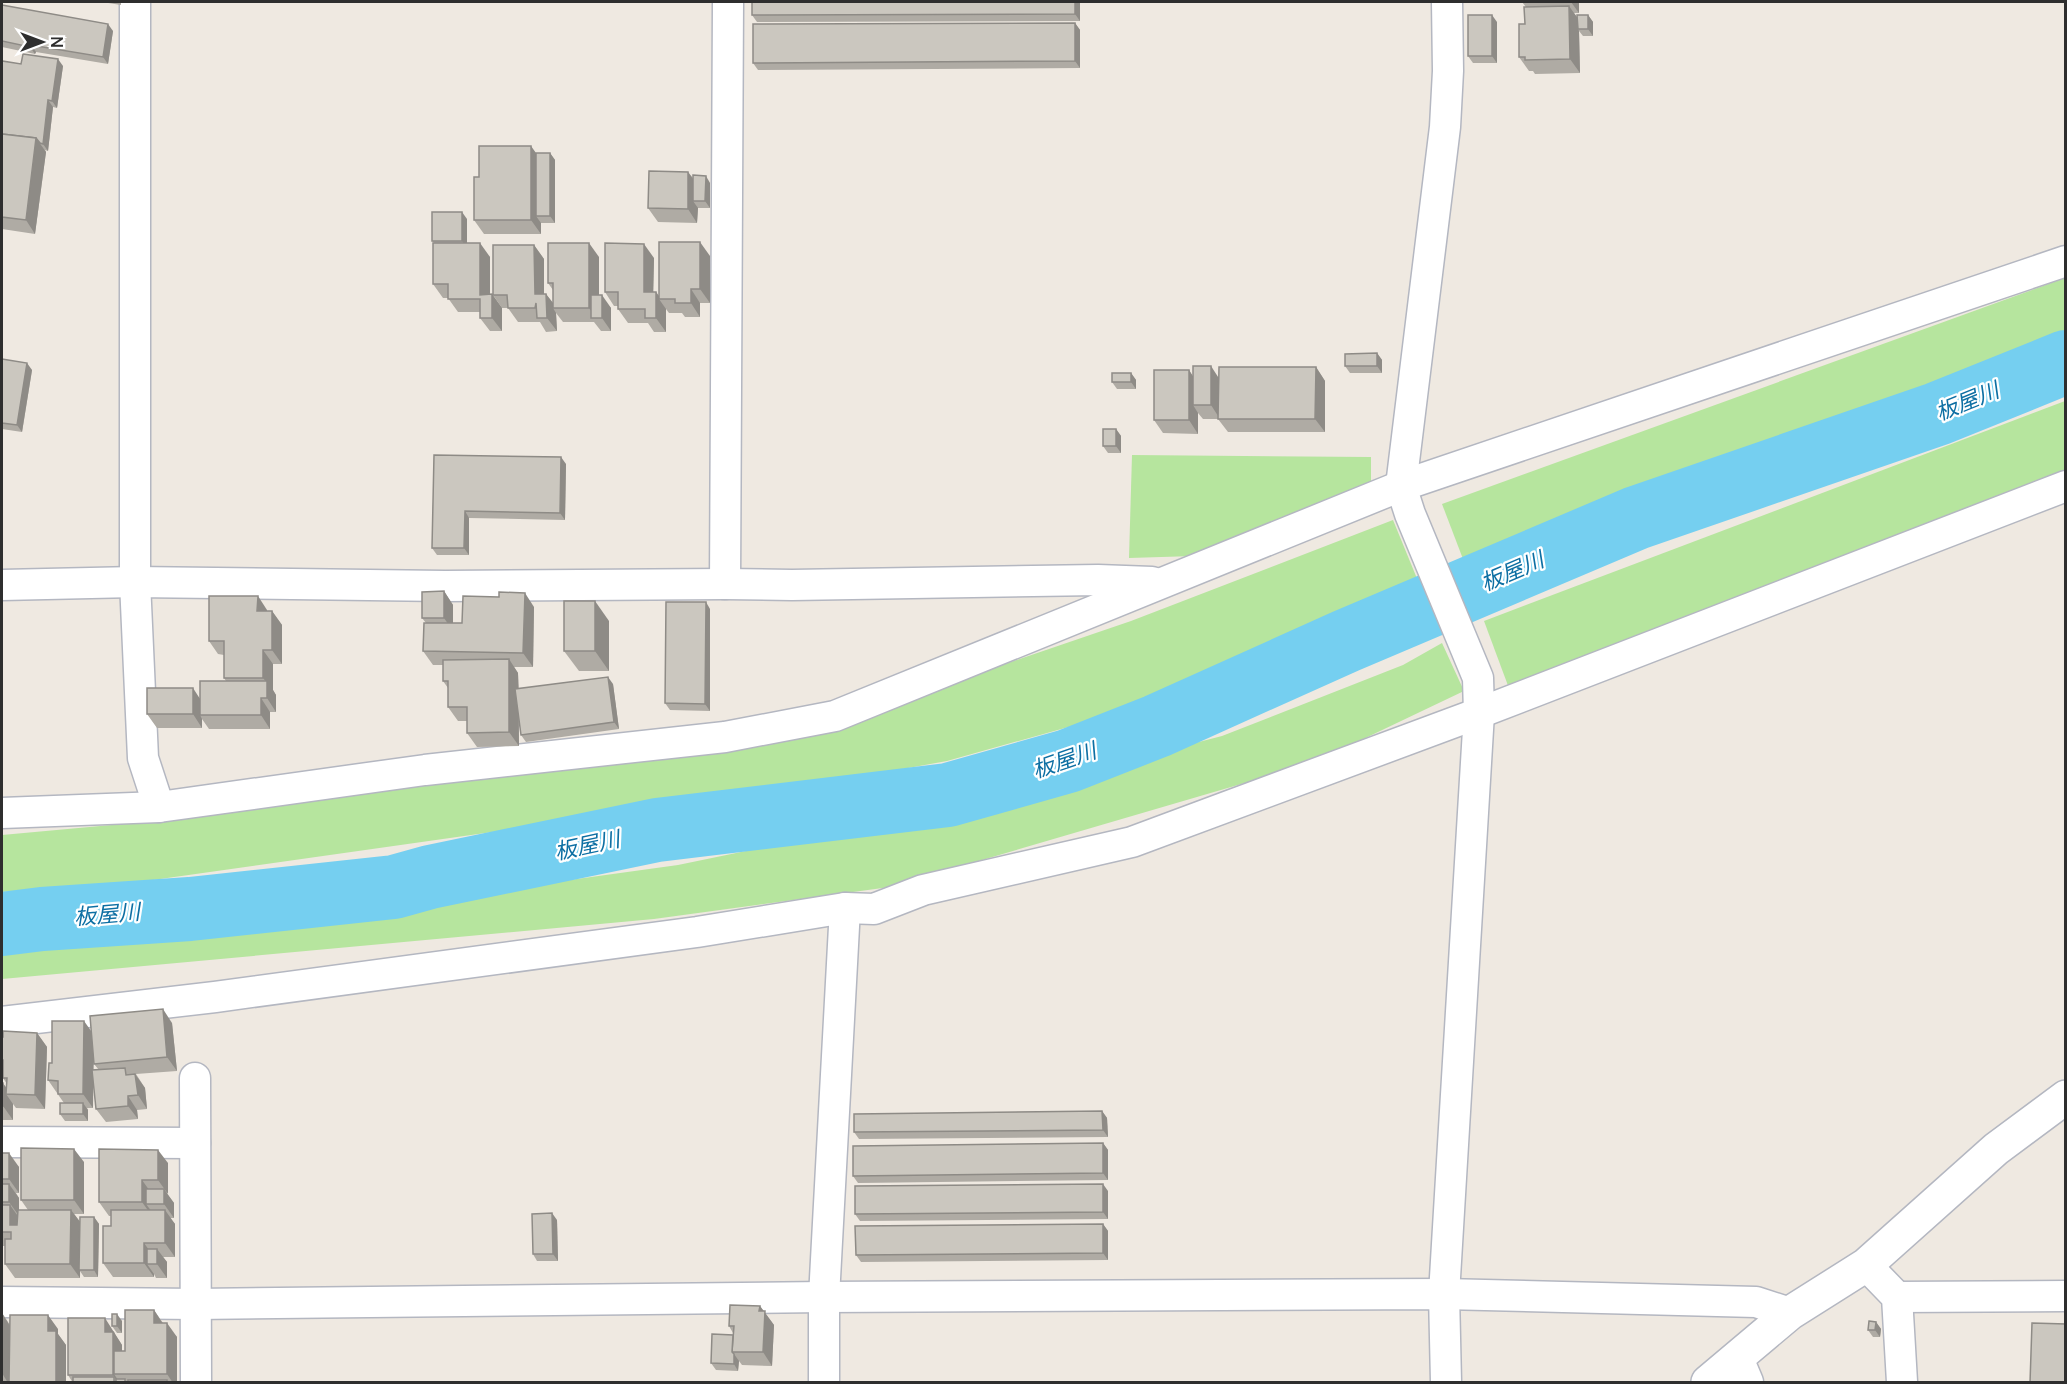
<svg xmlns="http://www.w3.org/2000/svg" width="2067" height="1384" viewBox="0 0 2067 1384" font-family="Manrope,'Noto Sans JP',sans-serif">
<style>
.green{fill:#b6e59e}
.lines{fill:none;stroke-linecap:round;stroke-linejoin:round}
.river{stroke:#75cff0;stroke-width:64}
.minor-casing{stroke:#b4b7c1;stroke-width:33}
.tertiary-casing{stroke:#b4b7c1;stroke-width:36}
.minor{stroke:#fff;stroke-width:30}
.tertiary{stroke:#fff;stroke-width:33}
.wall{fill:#afaba4;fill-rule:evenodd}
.shaded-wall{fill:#8e8b86}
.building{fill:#cbc7bf;stroke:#8e8b86;stroke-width:1.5}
.labels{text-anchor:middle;stroke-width:4.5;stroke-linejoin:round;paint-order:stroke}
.water-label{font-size:22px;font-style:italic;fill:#0d6fa3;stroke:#fff}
</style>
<rect width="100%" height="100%" fill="#efe9e1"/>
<!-- green -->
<g class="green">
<polygon points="2065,278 2065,339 1463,559 1442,504"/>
<polygon points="2065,401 2065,476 1510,691 1484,621"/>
<polygon points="1132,455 1371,457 1371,485 1194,556 1129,558"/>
<polygon points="1393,520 1418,581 1129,710 947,761 775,792 146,881 2,892 2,835 155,821 823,726 1131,621"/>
<polygon points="1442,643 1464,691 1313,763 890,887 654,919 2,979 2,947 315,915 678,865 897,820 1222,736 1403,665"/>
</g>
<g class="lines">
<!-- river -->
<polyline class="river" points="2,924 42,919 190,909 394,887 430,877 657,830 948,795 1068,761 1157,726 1346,641 1636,518 1937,414 2066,362"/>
<defs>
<g id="minor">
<polyline points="135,2 135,582 143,758 159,807"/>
<polyline points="725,584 728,2"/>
<polyline points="2,585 135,582 445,586 725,584 792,585 1098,580 1152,582"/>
<polyline points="2,813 159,807 425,770 725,737 835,716 1401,486 2066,261"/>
<polyline points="2,1022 215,997 697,932 845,908 874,909 923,890 1132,842 1479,713 2066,486"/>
<polyline points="195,1078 196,1382"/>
<polyline points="2,1142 195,1143"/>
<polyline points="1866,1265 1897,1297 1902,1382"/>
<polyline points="1897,1297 2066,1296"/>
<polyline points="2,1302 196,1304 824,1297 1444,1294 1756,1302 1790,1313"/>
<polyline points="1738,1358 1748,1382"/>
<polyline points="824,1382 824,1297 845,908"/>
<polyline points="1446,1382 1444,1294 1479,713 1478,678 1410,514 1401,486 1445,127 1448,71 1447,2"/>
</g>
<polyline id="tertiary" points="1708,1382 1790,1313 1866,1265 1996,1149 2066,1097"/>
</defs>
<!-- minor casing -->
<use href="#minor" class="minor-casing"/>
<!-- tertiary casing -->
<use href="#tertiary" class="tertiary-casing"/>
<!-- minor -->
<use href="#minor" class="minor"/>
<!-- tertiary -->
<use href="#tertiary" class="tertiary"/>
</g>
<!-- wall -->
<g class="wall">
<polygon points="102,2 121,2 121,5"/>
<polygon points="1080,2 1080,21 757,22 752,15"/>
<polygon points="1522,2 1579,2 1579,13 1574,13 1577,17 1588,15 1593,22 1593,36 1583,36 1579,31 1580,73 1535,74 1533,71 1529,71 1519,57 1525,24 1526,7"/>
<polygon points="2,5 113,31 108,64 36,52 35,54 2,47"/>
<polygon points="1497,22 1497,63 1473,63 1468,56"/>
<polygon points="1075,23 1080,30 1080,68 758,70 753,63"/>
<polygon points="2,61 21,64 63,66 57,108 53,107 48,151 45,150 46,152 35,234 2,229"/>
<polygon points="536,153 550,153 555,160 555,223 541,223 541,234 484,234 474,220 479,177"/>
<polygon points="688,172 693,178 710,183 710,208 698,208 697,223 658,222 648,208"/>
<polygon points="467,219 467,243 490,257 490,294 492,294 502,308 502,331 490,331 480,318 480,312 458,312 448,298 443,298 433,284 434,243 432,241"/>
<polygon points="534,245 544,259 544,294 546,294 553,303 553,290 548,283 599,257 599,295 611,308 611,331 601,331 594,322 563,322 556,313 557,331 546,332 540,322 518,322 508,308 502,308 493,295"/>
<polygon points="710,256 710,303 700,303 700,317 685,317 682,313 669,313 666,309 666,332 654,332 648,323 628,323 618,309 618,306 614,306 605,292 654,258 653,292 656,292 659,296"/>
<polygon points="1377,353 1382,360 1382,373 1350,373 1345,366"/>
<polygon points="2,359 32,370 22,432 2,429"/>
<polygon points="1316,367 1325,381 1325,432 1228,432 1218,419 1203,419 1198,413 1198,434 1163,433 1154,420 1189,370 1193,377 1218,377"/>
<polygon points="1131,373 1136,380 1136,389 1117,389 1112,382"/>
<polygon points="1116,429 1121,436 1121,453 1108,453 1103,446"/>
<polygon points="434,455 566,464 565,520 469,518 469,555 437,555 432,548"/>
<polygon points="444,591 453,605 453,623 462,623 534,607 533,667 514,667 518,673 519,689 613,684 619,729 526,742 521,735 519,721 519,746 477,747 467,733 467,721 458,721 448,707 448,688 443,681 443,665 433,665 423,651 426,623 422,618"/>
<polygon points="710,609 710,711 670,710 665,703"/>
<polygon points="267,610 267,611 272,611 282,625 282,664 273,664 273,690 276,695 276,712 270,712 270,729 209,729 202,719 202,728 157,728 147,714 200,698 226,681 224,678 224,655 218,654 209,641"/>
<polygon points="609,621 609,671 579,671 564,651"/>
<path d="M172,1023L177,1071L136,1074L145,1088L147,1109L137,1110L138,1119L106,1122L96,1109L93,1081V1108H87L88,1110V1121H65L60,1114L64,1103L48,1080L52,1063L91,1032ZM94,1057V1064L99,1070H93Z"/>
<polygon points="37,1033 47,1047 45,1109 16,1108 13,1104 13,1120 2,1120 2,1083 7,1088 7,1084 3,1078 3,1070 2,1068 2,1037"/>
<polygon points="1102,1111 1107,1118 1108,1137 859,1139 854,1132"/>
<polygon points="1103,1143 1108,1150 1108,1180 858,1183 853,1176"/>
<polygon points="2,1153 19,1167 19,1193 16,1193 19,1198 19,1210 28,1210 21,1200 84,1162 84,1214 74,1214 80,1222 94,1217 99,1224 98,1277 84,1277 80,1271 80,1278 15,1278 5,1264 5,1246 2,1246"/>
<polygon points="168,1163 167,1194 174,1203 174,1218 170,1218 175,1224 175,1257 163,1257 167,1262 167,1278 156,1278 154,1274 154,1277 113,1277 103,1263 111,1226 111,1216 109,1216 99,1202"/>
<polygon points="1108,1191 1108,1219 860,1221 855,1214"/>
<polygon points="557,1220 558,1261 537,1261 533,1254"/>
<polygon points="1103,1224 1108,1231 1108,1260 861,1262 856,1255"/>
<polygon points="760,1306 774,1325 772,1366 742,1365 739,1361 738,1371 716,1370 711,1363 733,1335 733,1333 729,1326"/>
<polygon points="154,1310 163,1323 177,1337 177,1383 73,1383 68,1375 115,1332 115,1334 122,1345 122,1351 125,1351"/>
<polygon points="2,1313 10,1325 58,1329 58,1334 66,1345 66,1383 2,1383"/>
<polygon points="122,1321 122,1333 117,1333 112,1326"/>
<polygon points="1876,1322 1881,1329 1880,1337 1873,1337 1868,1330"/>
</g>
<!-- shaded-wall -->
<g class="shaded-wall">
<polygon points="1075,2 1080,2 1080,21 1075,14"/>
<polygon points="1571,2 1579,2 1579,13"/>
<polygon points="1569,6 1579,20 1578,29 1579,31 1580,73 1570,59"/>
<polygon points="1492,15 1497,22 1497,63 1492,56"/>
<polygon points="1588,15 1593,22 1593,36 1588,29"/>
<polygon points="1075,23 1080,30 1080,68 1075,61"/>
<polygon points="108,24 113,31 108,64 103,57"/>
<polygon points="31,45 36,52 35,54 30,47"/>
<polygon points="58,59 63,66 57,108 52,101"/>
<polygon points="48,100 53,107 48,151 43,144"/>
<polygon points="36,138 46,152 35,234 26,220"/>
<polygon points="531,146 541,160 536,216 541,223 541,234 531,220"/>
<polygon points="550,153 555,160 555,223 550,216"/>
<polygon points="688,172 698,186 693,201 698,208 697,223 688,209"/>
<polygon points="706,176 710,183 710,208 705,201"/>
<polygon points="462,212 467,219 467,248 462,241"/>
<polygon points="700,242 710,256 710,303 700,289"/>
<polygon points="480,243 490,257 490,308 480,295"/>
<polygon points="589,243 599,257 599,318 596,318 589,308"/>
<polygon points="644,244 654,258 653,306 644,292"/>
<polygon points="534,245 544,259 544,308 535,294"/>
<polygon points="691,289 700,303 700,317 691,303"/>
<polygon points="656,292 661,299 659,299 666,309 666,332 656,318"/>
<polygon points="492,294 502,308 502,331 492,318"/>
<polygon points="546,294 556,307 553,308 556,313 557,331 547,318"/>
<polygon points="602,295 611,308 611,331 602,318"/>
<polygon points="1377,353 1382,360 1382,373 1377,366"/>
<polygon points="27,363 32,370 22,432 17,425"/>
<polygon points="1211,366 1220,380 1220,419 1211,405"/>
<polygon points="1316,367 1325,381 1325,432 1315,419"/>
<polygon points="1189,370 1198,384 1193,405 1198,413 1198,434 1189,420"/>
<polygon points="1131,373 1136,380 1136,389 1131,382"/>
<polygon points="1116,429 1121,436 1121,453 1116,446"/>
<polygon points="561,457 566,464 565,520 560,513"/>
<polygon points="465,511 469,518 469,555 464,548"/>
<polygon points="444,591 453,605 453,631 444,618"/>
<polygon points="525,593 534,607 533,667 523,653"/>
<polygon points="258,596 267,610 267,625 257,611"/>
<polygon points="595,601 609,621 609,671 595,651"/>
<polygon points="706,602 710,609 710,711 705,704"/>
<polygon points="272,611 282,625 282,664 272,650"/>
<polygon points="263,650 273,664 273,690 276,695 276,712 267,698 267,683 263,678"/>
<polygon points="509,659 518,673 519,746 509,732"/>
<polygon points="608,677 613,684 619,729 614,722"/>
<polygon points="193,688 202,702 200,715 202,719 202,728 193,714"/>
<polygon points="261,698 270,712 270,729 261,715"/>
<polygon points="163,1009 172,1023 177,1071 167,1057"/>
<polygon points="84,1021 94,1035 93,1108 83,1094"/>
<polygon points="37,1033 47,1047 45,1109 35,1095"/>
<polygon points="135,1074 145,1088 147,1109 138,1095"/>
<polygon points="3,1083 11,1095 6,1094 13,1104 13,1120 3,1106"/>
<polygon points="128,1096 137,1110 138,1119 128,1106"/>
<polygon points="83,1103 88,1110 88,1121 83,1114"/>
<polygon points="1102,1111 1107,1118 1108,1137 1103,1130"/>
<polygon points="1103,1143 1108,1150 1108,1180 1103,1173"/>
<polygon points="74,1149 84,1162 84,1214 74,1200"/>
<polygon points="158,1150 168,1163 168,1194 158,1180"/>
<polygon points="9,1153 19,1167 19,1193 9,1179"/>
<polygon points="142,1180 152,1194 146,1204 152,1212 152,1216 142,1202"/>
<polygon points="9,1184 19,1198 19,1216 9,1202"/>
<polygon points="1103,1184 1108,1191 1108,1219 1103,1212"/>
<polygon points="164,1189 174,1203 174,1218 164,1204"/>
<polygon points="10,1205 20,1219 20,1238 10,1225"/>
<polygon points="71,1210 81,1223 80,1278 70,1264"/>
<polygon points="165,1210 175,1224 175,1257 165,1243"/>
<polygon points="552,1213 557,1220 558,1261 553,1254"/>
<polygon points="94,1217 99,1224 98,1277 94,1270"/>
<polygon points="1103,1224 1108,1231 1108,1260 1103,1253"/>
<polygon points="144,1243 154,1257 147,1264 154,1274 154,1277 144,1263"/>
<polygon points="157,1249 167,1262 167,1278 157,1264"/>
<polygon points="760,1306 774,1325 772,1366 763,1352 759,1311"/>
<polygon points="154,1310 163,1324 154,1323"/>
<polygon points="2,1313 10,1326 10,1383 8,1383 2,1373"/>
<polygon points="117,1314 122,1321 122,1333 117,1326"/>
<polygon points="48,1315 58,1329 58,1334 66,1345 66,1383 56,1383 48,1331"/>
<polygon points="105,1318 122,1345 122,1374 114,1374 120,1383 118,1383 113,1375 105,1332"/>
<polygon points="1876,1322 1881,1329 1880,1337 1875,1330"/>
<polygon points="167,1323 177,1337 177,1383 173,1383 167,1374"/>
<polygon points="734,1354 739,1361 738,1371 734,1364"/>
</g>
<!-- building -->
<g class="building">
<polygon points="752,2 1075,2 1075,14 752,15"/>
<polygon points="2,5 108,24 103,57 31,45 30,47 2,41"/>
<polygon points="1569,6 1570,59 1525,60 1525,57 1519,57 1519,24 1525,24 1524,7"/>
<rect x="1468" y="15" width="24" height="41"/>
<polygon points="1577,15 1588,15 1588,29 1578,29"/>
<polygon points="1075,23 1075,61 753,63 753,24"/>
<polygon points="23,54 58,59 52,101 48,100 43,144 40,143 36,138 2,134 2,61 21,64"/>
<polygon points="2,134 36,138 26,220 2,217"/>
<polygon points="479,146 531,146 531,220 474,220 474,177 479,177"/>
<rect x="536" y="153" width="14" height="63"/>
<polygon points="649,171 688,172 688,209 648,208"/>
<polygon points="693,175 706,176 705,201 693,201"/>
<rect x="432" y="212" width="30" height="29"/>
<polygon points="659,242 700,242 700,289 691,289 691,303 675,303 675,299 659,299"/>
<polygon points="433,243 480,243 480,295 492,294 492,318 480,318 480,299 448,299 448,284 433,284"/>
<polygon points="548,243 589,243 589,308 553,308 553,283 548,283"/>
<polygon points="605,243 644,244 644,292 656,292 656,318 645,318 645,309 618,309 618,292 605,292"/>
<polygon points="493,245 534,245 535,294 546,294 547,318 537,318 536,303 535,308 508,308 507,295 493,295"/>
<rect x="591" y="295" width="11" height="23"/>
<polygon points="1377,353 1377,366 1345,366 1345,354"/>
<polygon points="2,359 27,363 17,425 2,423"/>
<rect x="1193" y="366" width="18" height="39"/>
<polygon points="1219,367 1316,367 1315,419 1218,419"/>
<rect x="1154" y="370" width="35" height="50"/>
<rect x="1112" y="373" width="19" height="9"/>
<rect x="1103" y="429" width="13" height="17"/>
<polygon points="434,455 561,457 560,513 465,511 464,548 432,548"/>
<polygon points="444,591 444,618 422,618 422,592"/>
<polygon points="499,592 525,593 523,653 423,651 424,623 462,623 463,596 499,597"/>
<polygon points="209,596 258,596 257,611 272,611 272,650 263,650 263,678 224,678 224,641 209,641"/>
<rect x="564" y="601" width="31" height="50"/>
<polygon points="666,602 706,602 705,704 665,703"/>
<polygon points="509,659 509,732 467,733 467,707 448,707 448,681 443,681 443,660"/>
<polygon points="608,677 614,722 521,735 515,689"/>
<polygon points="200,681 267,681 267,698 261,698 261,715 200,715"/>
<rect x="147" y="688" width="46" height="26"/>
<polygon points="163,1009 167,1057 94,1064 90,1016"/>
<polygon points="52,1021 84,1021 83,1094 58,1094 58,1081 48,1080 49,1063 52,1063"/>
<polygon points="3,1031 37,1033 35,1095 6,1094 7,1078 3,1078 3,1060 2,1060 2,1037 3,1037"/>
<polygon points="125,1068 126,1075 135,1074 138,1095 128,1096 128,1106 96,1109 92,1070"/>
<rect x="2" y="1083" width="1" height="23"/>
<rect x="60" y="1103" width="23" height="11"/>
<polygon points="1102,1111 1103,1130 854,1132 854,1114"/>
<polygon points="1103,1143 1103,1173 853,1176 853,1146"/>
<polygon points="21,1148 74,1149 74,1200 21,1200"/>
<polygon points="99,1149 158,1150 158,1180 142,1180 142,1202 99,1202"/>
<rect x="2" y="1153" width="7" height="26"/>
<rect x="2" y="1184" width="7" height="18"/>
<polygon points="1103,1184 1103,1212 855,1214 855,1186"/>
<rect x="146" y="1189" width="18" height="15"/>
<polygon points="2,1205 10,1205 10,1225 17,1225 18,1210 71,1210 70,1264 5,1264 5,1239 11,1239 11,1232 2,1232"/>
<polygon points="111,1210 165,1210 165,1243 144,1243 144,1263 103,1263 103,1226 111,1226"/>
<polygon points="552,1213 553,1254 533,1254 532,1214"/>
<polygon points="80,1217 94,1217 94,1270 79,1270"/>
<polygon points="1103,1224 1103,1253 856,1255 855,1226"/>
<rect x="147" y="1249" width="10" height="15"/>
<polygon points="730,1305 760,1306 759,1311 765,1311 763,1352 732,1352 734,1326 729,1326"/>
<polygon points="125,1310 154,1310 154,1323 167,1323 167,1374 114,1374 114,1351 125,1351"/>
<rect x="112" y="1314" width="5" height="12"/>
<polygon points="10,1315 48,1315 48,1331 56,1331 56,1383 9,1383"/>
<polygon points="68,1318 105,1318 105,1332 113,1332 113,1375 68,1375"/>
<polygon points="1869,1321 1876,1322 1875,1330 1868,1330"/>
<polygon points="2032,1323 2066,1324 2066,1383 2030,1383"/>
<polygon points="712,1334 733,1335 732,1352 734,1354 734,1364 711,1363"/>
<rect x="73" y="1377" width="41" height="6"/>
<rect x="116" y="1379" width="9" height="4"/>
<rect x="128" y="1380" width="39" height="3"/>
</g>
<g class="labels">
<!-- water labels -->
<g class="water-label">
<text transform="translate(1967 401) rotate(-22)" y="8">板屋川</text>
<text transform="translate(1512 571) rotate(-23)" y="8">板屋川</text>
<text transform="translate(1064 760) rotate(-19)" y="8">板屋川</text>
<text transform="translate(587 845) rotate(-12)" y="8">板屋川</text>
<text transform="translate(107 914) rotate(-5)" y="8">板屋川</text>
</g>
</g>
<!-- border -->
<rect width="2067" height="1384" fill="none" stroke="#2e2e2e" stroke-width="6"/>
<!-- north arrow -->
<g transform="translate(42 42) rotate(90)" stroke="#ffffff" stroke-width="4.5" paint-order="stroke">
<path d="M0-4.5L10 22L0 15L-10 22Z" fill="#2e2e2e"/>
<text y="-9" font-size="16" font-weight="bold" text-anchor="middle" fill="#2e2e2e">N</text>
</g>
</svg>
